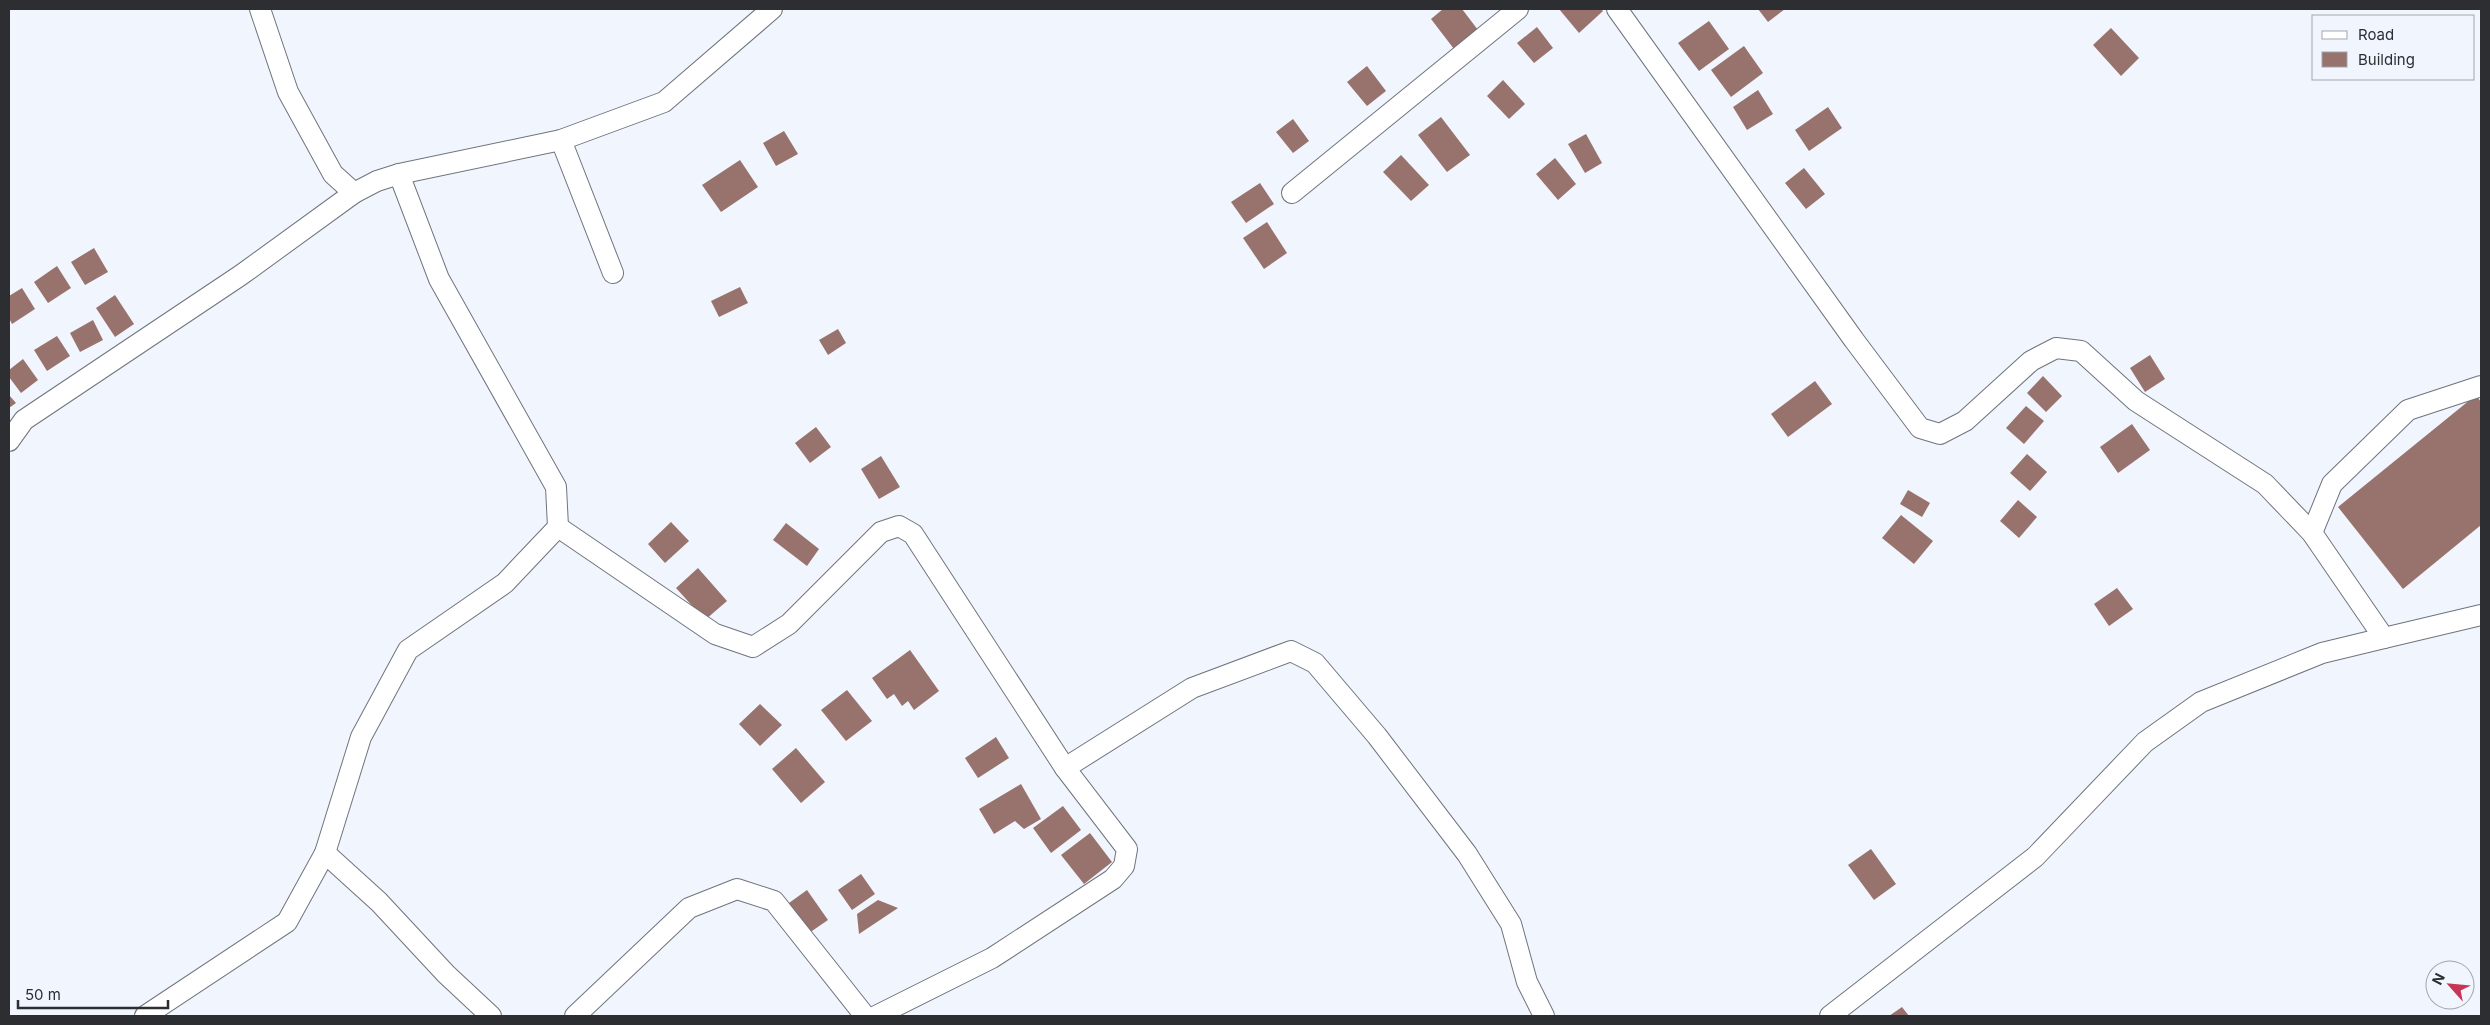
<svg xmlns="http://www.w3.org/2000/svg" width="2490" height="1025" viewBox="0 0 2490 1025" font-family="Inter,sans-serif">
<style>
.building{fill:#98736d}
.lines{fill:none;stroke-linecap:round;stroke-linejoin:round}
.minor-casing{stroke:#6f747d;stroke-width:22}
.minor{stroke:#fff;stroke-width:20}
</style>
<rect width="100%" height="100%" fill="#f1f5fe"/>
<!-- building -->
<g class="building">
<polygon points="1443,9 1462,9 1478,30 1454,49 1431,19"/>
<polygon points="1559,9 1601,9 1603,11 1579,33"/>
<polygon points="1758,9 1785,9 1768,22"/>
<polygon points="1709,21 1729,49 1699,71 1678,43"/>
<polygon points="1537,27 1553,48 1534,63 1517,43"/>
<polygon points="2111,28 2139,58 2121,76 2093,45"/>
<polygon points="1744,46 1763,73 1731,97 1711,70"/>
<polygon points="1367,66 1386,91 1367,106 1347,82"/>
<polygon points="1503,80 1525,104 1509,119 1487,96"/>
<polygon points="1758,90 1773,114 1747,130 1733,107"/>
<polygon points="1828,107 1842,128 1809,151 1795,130"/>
<polygon points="1441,117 1470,155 1447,172 1418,135"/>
<polygon points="1293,119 1309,141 1293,153 1276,132"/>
<polygon points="784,131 798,154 776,166 763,143"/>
<polygon points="1586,134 1602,163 1585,173 1568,144"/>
<polygon points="1401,155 1429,185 1411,201 1383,172"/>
<polygon points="1555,158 1576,184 1558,200 1536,174"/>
<polygon points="740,160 758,187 721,212 702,185"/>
<polygon points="1804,168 1825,194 1806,209 1785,183"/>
<polygon points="1260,183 1274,204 1246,223 1231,202"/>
<polygon points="1267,222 1287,253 1264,269 1243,238"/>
<polygon points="94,248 108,272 85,285 71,262"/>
<polygon points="57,266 71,288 48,303 34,282"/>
<polygon points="740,287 748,303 719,317 711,301"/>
<polygon points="22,288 35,309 12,324 9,318 9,296"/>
<polygon points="115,295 134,324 115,337 96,308"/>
<polygon points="93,320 103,340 80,352 70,333"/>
<polygon points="838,329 846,343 828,355 819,340"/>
<polygon points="57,336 70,356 47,371 34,350"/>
<polygon points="2150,355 2165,379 2145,392 2130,368"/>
<polygon points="23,359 38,380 21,393 9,377 9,370"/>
<polygon points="2043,376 2062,396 2046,412 2027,393"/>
<polygon points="1815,381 1832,404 1788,437 1771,414"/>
<polygon points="9,395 16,403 9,408"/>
<polygon points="2476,395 2481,402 2481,525 2403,589 2338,507"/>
<polygon points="2026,406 2044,421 2024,444 2006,428"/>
<polygon points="2132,424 2150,450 2118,473 2100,447"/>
<polygon points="816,427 831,447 810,463 795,443"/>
<polygon points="2027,454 2047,472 2030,491 2010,473"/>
<polygon points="881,456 900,487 879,499 861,469"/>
<polygon points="1908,490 1930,503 1922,517 1900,504"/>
<polygon points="2018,500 2037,517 2019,538 2000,521"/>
<polygon points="1901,515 1933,541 1914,564 1882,538"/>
<polygon points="671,522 689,541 665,563 648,544"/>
<polygon points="786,523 819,549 807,566 773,540"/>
<polygon points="698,568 727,601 705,620 676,588"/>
<polygon points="2117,588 2133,609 2109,626 2094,604"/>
<polygon points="910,650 939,691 914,710 908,701 902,706 894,694 887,699 872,678"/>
<polygon points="847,690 872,721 846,741 821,710"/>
<polygon points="760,704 782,725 760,746 739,724"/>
<polygon points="996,737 1009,758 978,778 965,758"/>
<polygon points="796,748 825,782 801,803 772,769"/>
<polygon points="1021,784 1041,819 1024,829 1015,821 994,834 979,809"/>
<polygon points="1063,806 1081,830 1051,853 1033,828"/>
<polygon points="1090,833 1112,862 1084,884 1061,855"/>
<polygon points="1871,849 1896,884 1874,900 1848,865"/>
<polygon points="861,874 875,894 852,910 838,890"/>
<polygon points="807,890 828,920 809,933 789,903"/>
<polygon points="878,900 898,908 859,934 857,914"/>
<polygon points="1902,1007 1909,1016 1889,1016"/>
</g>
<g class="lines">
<defs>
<g id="minor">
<polyline points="260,9 288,92 333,174 354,193 377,181 399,174"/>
<polyline points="1617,9 1854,340 1920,428 1940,434 1965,421 2031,361 2056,348 2081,351 2136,401 2265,484 2312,533 2384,638 2481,615"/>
<polyline points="561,140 613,273"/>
<polyline points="1292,193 1518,9"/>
<polyline points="9,441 24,420 241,275 354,193"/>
<polyline points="558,527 715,634 753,647 789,624 881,532 899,526 913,534 1065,768"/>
<polyline points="2312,533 2332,484 2408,410 2481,386"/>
<polyline points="325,853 379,902 446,974 491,1016"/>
<polyline points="145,1016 287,922 325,853 361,737 408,650 505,583 558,527 556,487 439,279 399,174 561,140 664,102 772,9"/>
<polyline points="575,1016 689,908 737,889 774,901 865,1016"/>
<polyline points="876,1016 992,958 1113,879 1124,866 1127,849 1065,768 1192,688 1291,651 1315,663 1377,736 1467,854 1511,924 1527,982 1544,1016"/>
<polyline points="1830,1016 2035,857 2145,742 2201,702 2322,653 2384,638"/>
</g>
</defs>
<!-- minor casing -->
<use href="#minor" class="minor-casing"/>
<!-- minor -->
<use href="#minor" class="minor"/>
</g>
<!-- border -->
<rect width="2490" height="1025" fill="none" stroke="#2c2e32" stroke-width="20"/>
<!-- legend -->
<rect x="2312" y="15" width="162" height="65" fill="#f1f5fe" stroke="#a2a5ac"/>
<rect x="2322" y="31" width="25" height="8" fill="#ffffff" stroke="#a2a5ac"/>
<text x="2358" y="40" font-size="15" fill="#2c2e32">Road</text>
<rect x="2322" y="52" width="25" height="15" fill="#98736d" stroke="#a2a5ac"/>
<text x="2358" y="65" font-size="15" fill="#2c2e32">Building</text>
<!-- north arrow -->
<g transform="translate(2450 985) rotate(297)"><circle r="24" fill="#f1f5fe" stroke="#a2a5ac"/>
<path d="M0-4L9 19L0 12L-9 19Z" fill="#c63757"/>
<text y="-8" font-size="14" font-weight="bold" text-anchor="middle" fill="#2c2e32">N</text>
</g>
<!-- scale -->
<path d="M18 1000v8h150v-8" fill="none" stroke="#2c2e32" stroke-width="2.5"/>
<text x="25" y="1000" font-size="15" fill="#2c2e32" stroke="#f1f5fe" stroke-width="4" paint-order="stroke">50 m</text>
</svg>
